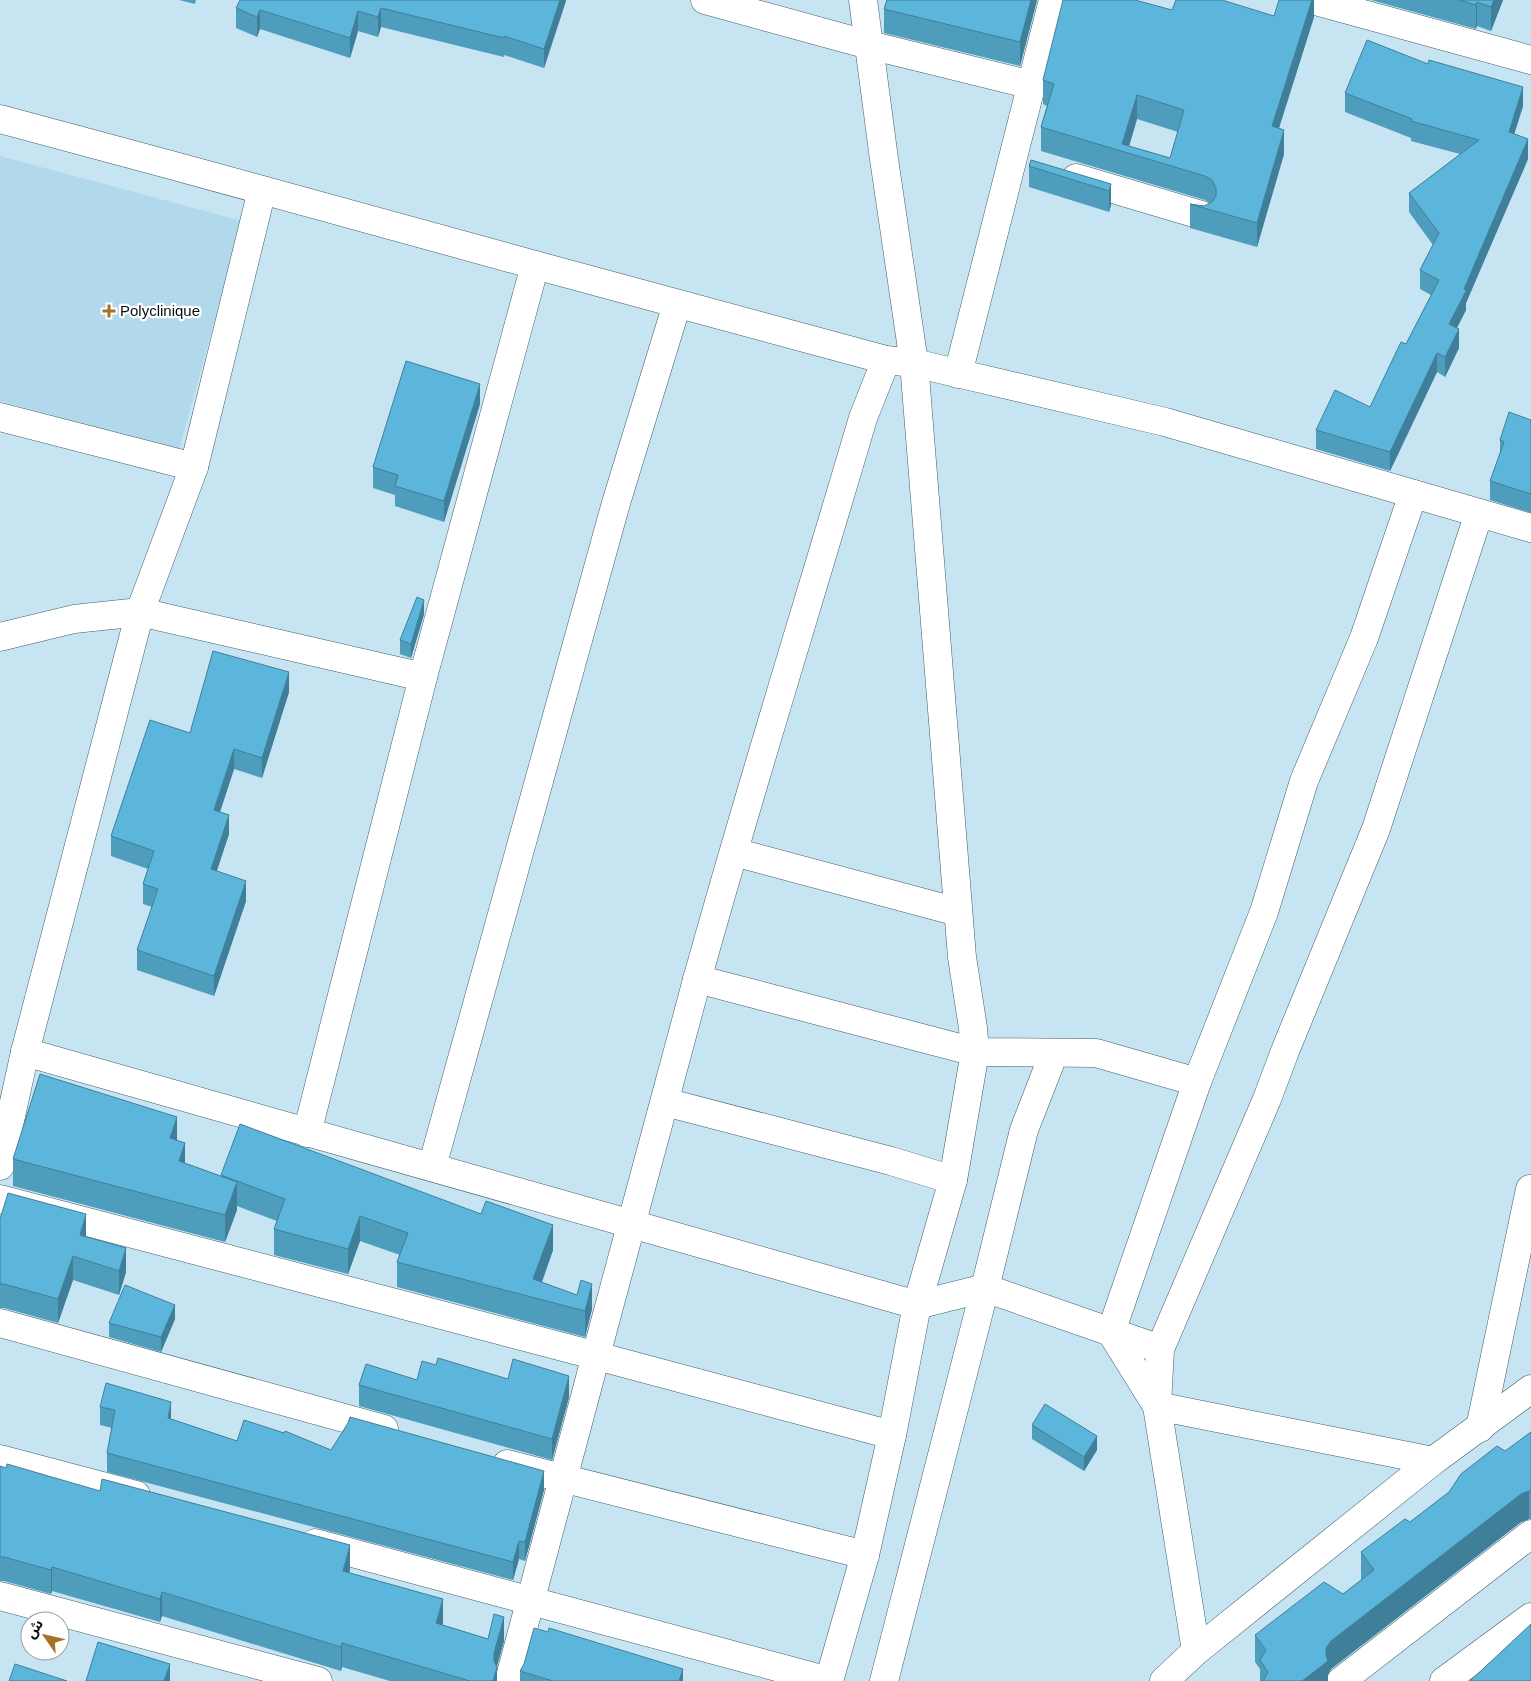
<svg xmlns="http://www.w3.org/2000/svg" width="1531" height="1681" viewBox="0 0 1531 1681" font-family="Arial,'Noto Sans Arabic',sans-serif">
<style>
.built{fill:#b2d9eb}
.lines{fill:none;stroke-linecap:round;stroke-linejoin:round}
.street-casing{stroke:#425d69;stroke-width:29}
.street{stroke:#fff;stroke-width:28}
.wall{fill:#4f9dbc;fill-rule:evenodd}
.shaded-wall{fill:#407f99}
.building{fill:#5cb6db;stroke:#407f99;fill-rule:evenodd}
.poi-dot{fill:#a37227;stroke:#fff;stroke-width:2}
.labels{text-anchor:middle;stroke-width:4.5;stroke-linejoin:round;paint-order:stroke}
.poi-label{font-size:15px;fill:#050f13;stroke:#fff;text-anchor:start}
</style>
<rect width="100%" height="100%" fill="#c6e4f2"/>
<!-- built -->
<polygon class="built" points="0,156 242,221 179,450 0,401"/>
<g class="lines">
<defs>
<g id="street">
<polyline points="705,0 869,45 1032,85"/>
<polyline points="1312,0 1531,60"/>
<polyline points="0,119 171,165 535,265"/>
<polyline points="1076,178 1201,215"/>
<polyline points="958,374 1053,0"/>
<polyline points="0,417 194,467"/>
<polyline points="0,637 74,619 140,612 423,677"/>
<polyline points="734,852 958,912"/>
<polyline points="697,979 975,1052 1096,1053 1197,1082"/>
<polyline points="25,1052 917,1305 985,1288 884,1681"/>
<polyline points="1054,1053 1024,1130 985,1288 1160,1349"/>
<polyline points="665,1102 891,1161 953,1180"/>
<polyline points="307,1133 423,677 535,265 886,360 914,363 884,159 863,0"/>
<polyline points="0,1166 25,1052 140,612 194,467 262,190"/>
<polyline points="432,1167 616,503 677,304"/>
<polyline points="0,1199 597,1356 892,1435"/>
<polyline points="0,1323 384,1429"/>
<polyline points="1157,1406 1111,1332 1197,1082 1264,912 1304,781 1364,638 1413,494"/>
<polyline points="1157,1406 1160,1349 1267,1099 1285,1051 1376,829 1479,513"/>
<polyline points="1480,1428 1530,1189"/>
<polyline points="0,1459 136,1495"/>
<polyline points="507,1464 865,1555"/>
<polyline points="315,1543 829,1681"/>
<polyline points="0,1596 318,1681"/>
<polyline points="1196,1651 1157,1406 1433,1461"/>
<path d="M509,1681C572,1447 633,1214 697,980C749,792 808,605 863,418L886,360"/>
<polyline points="829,1681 865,1555 892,1435 917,1305 953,1180 975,1052 973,1028 962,957 914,363 1165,422 1531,528"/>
<polyline points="1164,1681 1196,1651 1433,1461 1531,1389"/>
<polyline points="1341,1681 1531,1534"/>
<polyline points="1444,1681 1531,1617"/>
</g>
</defs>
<!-- street casing -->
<use href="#street" class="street-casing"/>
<!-- street -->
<use href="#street" class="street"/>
</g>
<!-- wall -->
<g class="wall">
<polygon points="179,0 196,0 195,4"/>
<polygon points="566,0 544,68 504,55 504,57 381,27 378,37 358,31 350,58 260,29 257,37 236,28 236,8"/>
<polygon points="887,0 1037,0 1020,66 884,33 884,9"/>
<path d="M1314,0V17L1279,128L1284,154L1257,247L1190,228V204L1204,206L1210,203L1205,200L1041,151V127L1047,106L1043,104V80L1172,10L1274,16ZM1137,119L1178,132L1170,158L1129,146Z"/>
<polygon points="1371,0 1503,0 1491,31 1477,26 1476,29"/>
<polygon points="1345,93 1523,106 1514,134 1528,159 1466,303 1466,310 1457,328 1459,348 1445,377 1437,372 1390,471 1316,449 1316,430 1370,407 1406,344 1431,295 1420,289 1420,270 1433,245 1409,212 1409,193 1460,154 1411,141 1411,138 1345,112"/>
<polygon points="1029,166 1111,184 1111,205 1109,212 1029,187"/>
<polygon points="480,404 444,522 395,506 395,495 373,488 373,467"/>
<polygon points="1531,420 1531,513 1490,500 1490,481 1500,455 1500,440"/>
<polygon points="424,614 411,658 400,654 400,640"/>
<polygon points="289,692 262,778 234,769 220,812 229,834 216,871 246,901 214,996 137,970 137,950 152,907 143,904 143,884 148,869 111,856 111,836 190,733"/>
<polygon points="177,1140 185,1163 221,1176 221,1175 553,1250 542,1282 592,1309 585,1337 397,1287 397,1262 400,1255 360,1241 348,1274 274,1255 274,1229 277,1221 237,1206 237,1210 225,1242 13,1186 13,1159"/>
<polygon points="0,1219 86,1237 126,1272 119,1295 73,1280 58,1323 4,1308 0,1308"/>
<polygon points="175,1319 161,1352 109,1337 109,1323"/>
<polygon points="436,1365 508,1379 569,1397 552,1460 359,1406 359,1385 417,1380"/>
<polygon points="100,1407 171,1419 237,1441 331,1450 544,1490 525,1561 519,1559 513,1580 107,1472 107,1453 112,1428 100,1425"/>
<polygon points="1032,1425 1097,1450 1084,1471 1032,1439"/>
<polygon points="1531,1432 1531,1519 1529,1519 1521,1522 1331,1669 1328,1674 1328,1681 1260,1681 1260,1669 1255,1662 1255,1635 1343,1594 1361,1580 1361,1552 1410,1522"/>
<polygon points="0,1466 350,1569 349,1573 443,1623 443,1625 488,1639 504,1641 497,1666 497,1681 390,1681 342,1667 341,1671 162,1616 160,1622 52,1591 51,1594 4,1581 0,1581"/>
<polygon points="520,1671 683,1681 520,1681"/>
</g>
<!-- shaded-wall -->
<g class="shaded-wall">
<polygon points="560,0 566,0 566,1 544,68 544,49"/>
<polygon points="1031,0 1037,0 1020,66 1020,42"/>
<polygon points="1312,0 1314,0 1314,17 1272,150 1272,126"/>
<polygon points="1494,0 1503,0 1491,31 1491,7"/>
<polygon points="1477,2 1477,26 1476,29 1476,5"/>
<polygon points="381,8 381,27 378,37 378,17"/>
<polygon points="260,10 260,29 257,37 257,17"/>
<polygon points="358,11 358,31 350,58 350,38"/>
<polygon points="1523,87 1523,106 1509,151 1509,132"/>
<polygon points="1137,95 1137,119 1127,153 1122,144"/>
<polygon points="1284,130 1284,154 1257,247 1257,223"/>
<polygon points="1528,139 1528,159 1466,303 1466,310 1449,343 1449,324"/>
<polygon points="1111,184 1111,205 1109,212 1109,191"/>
<polygon points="1459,329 1459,348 1445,377 1445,357"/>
<polygon points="1437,353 1437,372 1390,471 1390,452"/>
<polygon points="480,384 480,404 444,522 444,501"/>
<polygon points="424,600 424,614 411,658 411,644"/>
<polygon points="289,672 289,692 262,778 262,758"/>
<polygon points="234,749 234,769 214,830 214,810"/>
<polygon points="229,815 229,834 211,889 211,869"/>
<polygon points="246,881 246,901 214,996 214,976"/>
<polygon points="177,1117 177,1145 170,1138"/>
<polygon points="185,1143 185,1170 179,1161"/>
<polygon points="237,1182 237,1210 225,1242 225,1215"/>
<polygon points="86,1214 86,1238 80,1258 80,1235"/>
<polygon points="360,1216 360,1241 348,1274 348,1249"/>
<polygon points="553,1225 553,1250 536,1298 533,1279"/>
<polygon points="126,1248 126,1272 119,1295 119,1271"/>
<polygon points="73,1256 73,1280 58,1323 58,1299"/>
<polygon points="592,1284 592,1309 585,1337 585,1311"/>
<polygon points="175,1305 175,1319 161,1352 161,1337"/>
<polygon points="569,1376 569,1397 552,1460 552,1439"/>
<polygon points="171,1402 171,1421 168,1418"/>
<polygon points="1097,1436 1097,1450 1084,1471 1084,1457"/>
<polygon points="544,1471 544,1490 525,1561 525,1542"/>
<polygon points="1529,1491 1529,1519 1521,1522 1331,1669 1328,1674 1328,1681 1302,1681 1331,1641 1521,1494"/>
<polygon points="519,1541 519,1559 513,1580 513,1562"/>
<polygon points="350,1545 350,1569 343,1595 343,1571"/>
<polygon points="52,1567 52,1591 51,1594 51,1570"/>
<polygon points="162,1592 162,1616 160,1622 160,1599"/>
<polygon points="443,1599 443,1623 436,1647 436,1623"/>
<polygon points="504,1617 504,1641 494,1677 497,1667 497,1681 493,1681 494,1653"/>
<polygon points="342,1643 342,1667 341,1671 341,1647"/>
<polygon points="170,1664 170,1681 164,1681"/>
<polygon points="683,1669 683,1681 679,1681"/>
</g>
<!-- building -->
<g class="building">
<polygon points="240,0 560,0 544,49 504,36 504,38 381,8 378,17 358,11 350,38 260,10 257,17 236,8"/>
<polygon points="887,0 1031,0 1020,42 884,9"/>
<path d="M1063,0H1135L1172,10L1176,0H1222L1274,16L1279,0H1312L1272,126L1284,130L1257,223L1190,204L1204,206L1212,202L1216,196V188L1212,180L1205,176L1041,127L1054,84L1043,80ZM1137,95L1184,110L1170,158L1122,144Z"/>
<polygon points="1459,0 1494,0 1491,7 1477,2 1476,5"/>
<polygon points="1367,40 1428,64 1429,60 1523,87 1509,132 1528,139 1464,289 1466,291 1449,324 1459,329 1445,357 1437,353 1390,452 1316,430 1335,390 1370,407 1401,342 1406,344 1439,280 1420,270 1439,233 1409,193 1479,140 1411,121 1412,119 1345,93"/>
<polygon points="1031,160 1111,184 1109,191 1029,166"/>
<polygon points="406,361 480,384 444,501 395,486 398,475 373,467"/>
<polygon points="1509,412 1531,420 1531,494 1490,481 1504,442 1500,440"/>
<polygon points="417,597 424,600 411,644 400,640"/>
<polygon points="213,651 289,672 262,758 234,749 214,810 229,815 211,869 246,881 214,976 137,950 158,889 143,884 154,851 111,836 150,720 190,733"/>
<polygon points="40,1074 177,1117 170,1138 185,1143 179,1161 237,1182 225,1215 13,1159"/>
<polygon points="240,1124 481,1214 486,1201 553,1225 533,1279 577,1295 581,1280 592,1284 585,1311 397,1262 408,1233 360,1216 348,1249 274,1229 285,1199 221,1175"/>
<polygon points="8,1193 86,1214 80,1235 126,1248 119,1271 73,1256 58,1299 4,1284 0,1284 0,1219"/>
<polygon points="125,1285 175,1305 161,1337 109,1323"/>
<polygon points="438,1358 508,1379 513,1359 569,1376 552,1439 359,1385 366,1364 417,1380 422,1361 436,1365"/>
<polygon points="106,1383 171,1402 168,1418 237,1441 244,1420 284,1433 285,1431 331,1450 348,1423 350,1417 544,1471 525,1542 519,1541 513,1562 107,1453 115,1410 100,1407"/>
<polygon points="1045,1404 1097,1436 1084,1457 1032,1425"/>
<polygon points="1531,1432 1531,1491 1529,1491 1521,1494 1331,1641 1326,1648 1326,1655 1328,1661 1302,1681 1263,1681 1268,1672 1260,1660 1266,1650 1255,1635 1324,1582 1343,1594 1374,1570 1361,1552 1405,1519 1410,1522 1449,1492 1461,1474 1497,1446 1505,1451"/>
<polygon points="7,1464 100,1491 102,1479 350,1545 343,1571 443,1599 436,1623 488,1639 494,1614 504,1617 494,1653 494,1661 497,1667 493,1681 470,1681 342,1643 341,1647 162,1592 160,1599 52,1567 51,1570 4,1557 0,1557 0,1466 6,1468"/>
<polygon points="1531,1624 1531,1681 1470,1681"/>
<polygon points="534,1628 548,1632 549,1628 683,1669 679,1681 553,1681 520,1671 524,1664"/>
<polygon points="98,1642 170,1664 164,1681 86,1681"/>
<polygon points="15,1664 67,1681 9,1681"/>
</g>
<!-- markers -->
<path class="poi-dot" d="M106.5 303.5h5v5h5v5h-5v5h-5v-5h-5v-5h5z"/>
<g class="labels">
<!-- poi labels -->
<g class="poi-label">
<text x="120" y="316">Polyclinique</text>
</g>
</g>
<!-- north arrow -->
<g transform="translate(45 1636) rotate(304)"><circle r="24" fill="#ffffff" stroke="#9b9fa1"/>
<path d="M0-4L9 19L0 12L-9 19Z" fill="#a37227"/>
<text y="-8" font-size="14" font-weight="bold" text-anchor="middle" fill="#050f13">ش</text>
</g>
</svg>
